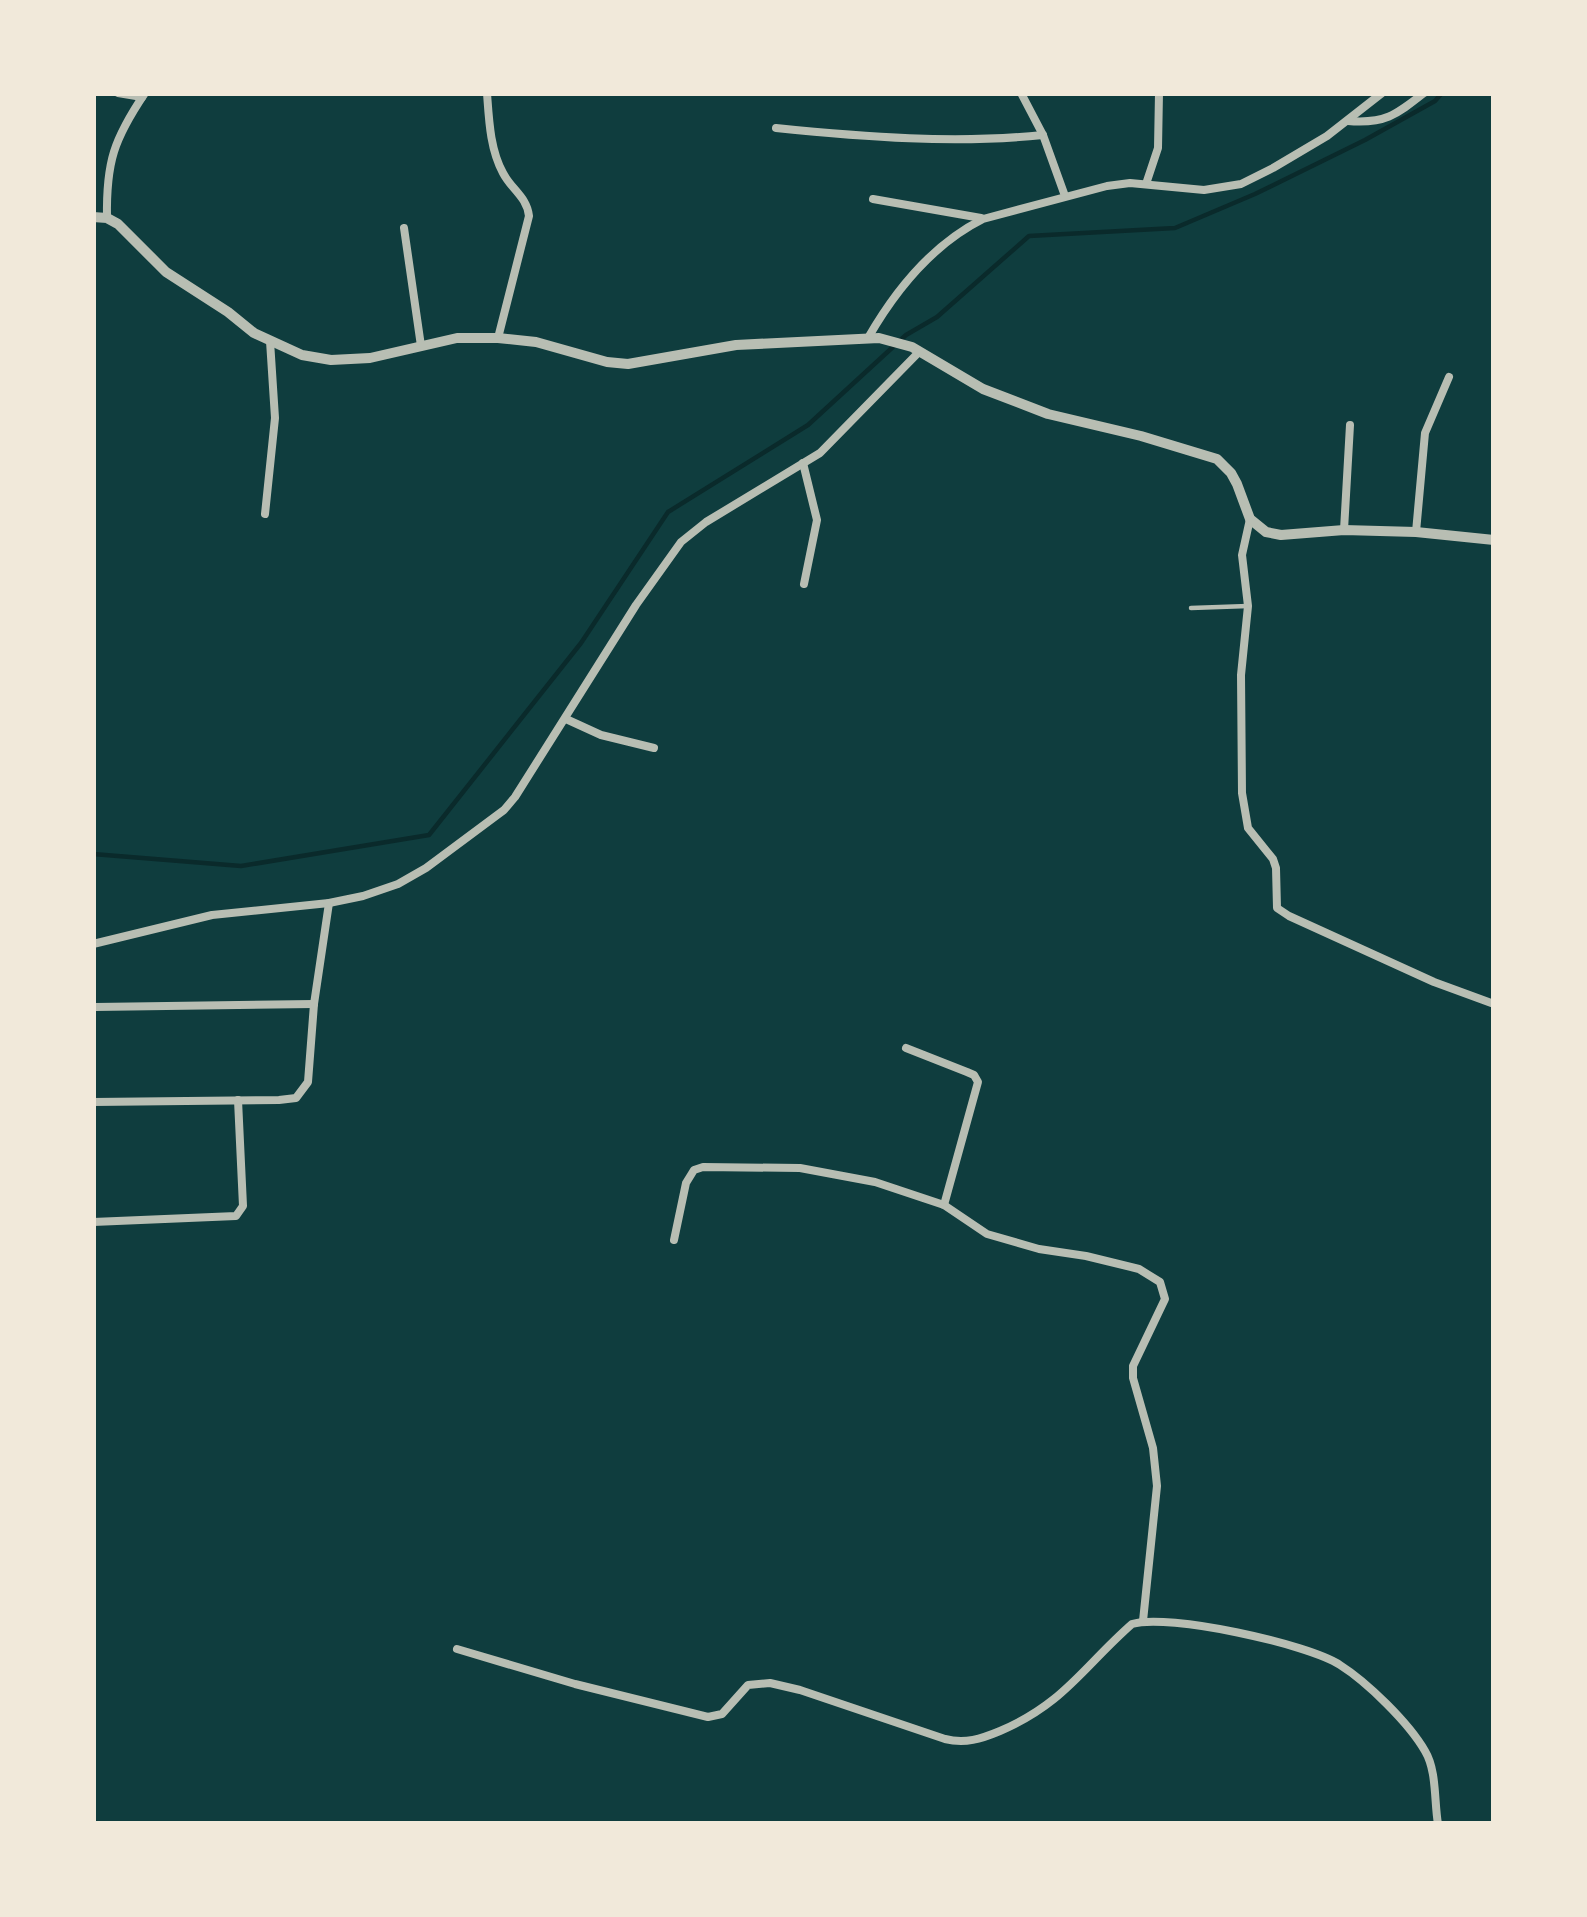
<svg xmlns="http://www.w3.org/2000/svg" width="1587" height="1917" viewBox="0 0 1587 1917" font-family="'Asap Condensed',sans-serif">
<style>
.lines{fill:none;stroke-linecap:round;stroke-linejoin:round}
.stream{stroke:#0a2a2b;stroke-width:4.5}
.service{stroke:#b8beb3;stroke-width:4.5}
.minor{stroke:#b8beb3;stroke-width:8}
.tertiary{stroke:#b8beb3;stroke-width:10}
</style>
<rect width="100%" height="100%" fill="#0f3d3e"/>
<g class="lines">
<!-- stream -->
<polyline class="stream" points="93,854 241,866 429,835 581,643 668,512 808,425 906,335 937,317 1029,236 1175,228 1255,194 1365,140 1435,101 1442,93"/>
<!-- service -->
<polyline class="service" points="1191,608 1248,606"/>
<!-- minor -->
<g class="minor">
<polyline points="118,93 142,97"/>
<path d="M487,93C489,120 490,149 503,173C512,190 527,197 529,216L498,338"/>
<polyline points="1021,93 1043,135 1065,196"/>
<path d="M1348,121C1385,124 1396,115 1424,93"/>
<path d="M776,128C864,137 955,144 1043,135"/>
<polyline points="1146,184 1158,148 1159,93"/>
<polyline points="873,199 981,218"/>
<path d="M107,218C106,162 114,139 145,93"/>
<polyline points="404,228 421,346"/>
<path d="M868,338C895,291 933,244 983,219L1107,186L1130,183L1204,190L1241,184L1273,168L1327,136L1382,93"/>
<polyline points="803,463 817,520 804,584"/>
<polyline points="265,514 275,418 270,341"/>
<polyline points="1250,519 1242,555 1248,606 1241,675 1242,793 1248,828 1273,859 1276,868 1277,908 1289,916 1434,982 1494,1004"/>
<polyline points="1344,530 1350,425"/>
<polyline points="1416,532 1425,433 1449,377"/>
<polyline points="566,719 601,735 654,748"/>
<polyline points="93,944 212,915 329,903 363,896 398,884 426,868 504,810 515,797 636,605 681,542 706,522 820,453 919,352"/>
<polyline points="95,1007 314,1004"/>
<polyline points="906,1048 967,1072 974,1075 978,1082 944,1205"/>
<polyline points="93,1102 279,1100 296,1098 308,1082 314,1004 329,903"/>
<polyline points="93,1222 236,1216 243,1206 238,1100"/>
<polyline points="674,1240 686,1183 694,1170 703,1167 800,1168 875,1182 944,1205 987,1234 1039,1249 1086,1256 1139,1269 1160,1282 1165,1299 1133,1366 1133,1378 1153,1448 1157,1486 1143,1621"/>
<path d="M457,1649L575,1684L708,1717L722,1714L748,1685L770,1683L800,1690L945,1739C965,1744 981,1739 1000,1731C1064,1704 1084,1666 1132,1624C1168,1613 1308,1644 1340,1665C1367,1682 1409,1723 1425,1751C1437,1771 1434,1801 1438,1824"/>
</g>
<!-- tertiary -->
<polyline class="tertiary" points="93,217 107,218 118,224 166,272 228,312 254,333 302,355 331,360 370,358 457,338 498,338 536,342 607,362 628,364 736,345 879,338 912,347 983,389 1048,414 1141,436 1217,459 1231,473 1237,484 1250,519 1266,532 1281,535 1344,530 1416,532 1494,540"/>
</g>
<!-- border -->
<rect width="1587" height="1917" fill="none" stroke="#f1e9da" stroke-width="192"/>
</svg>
